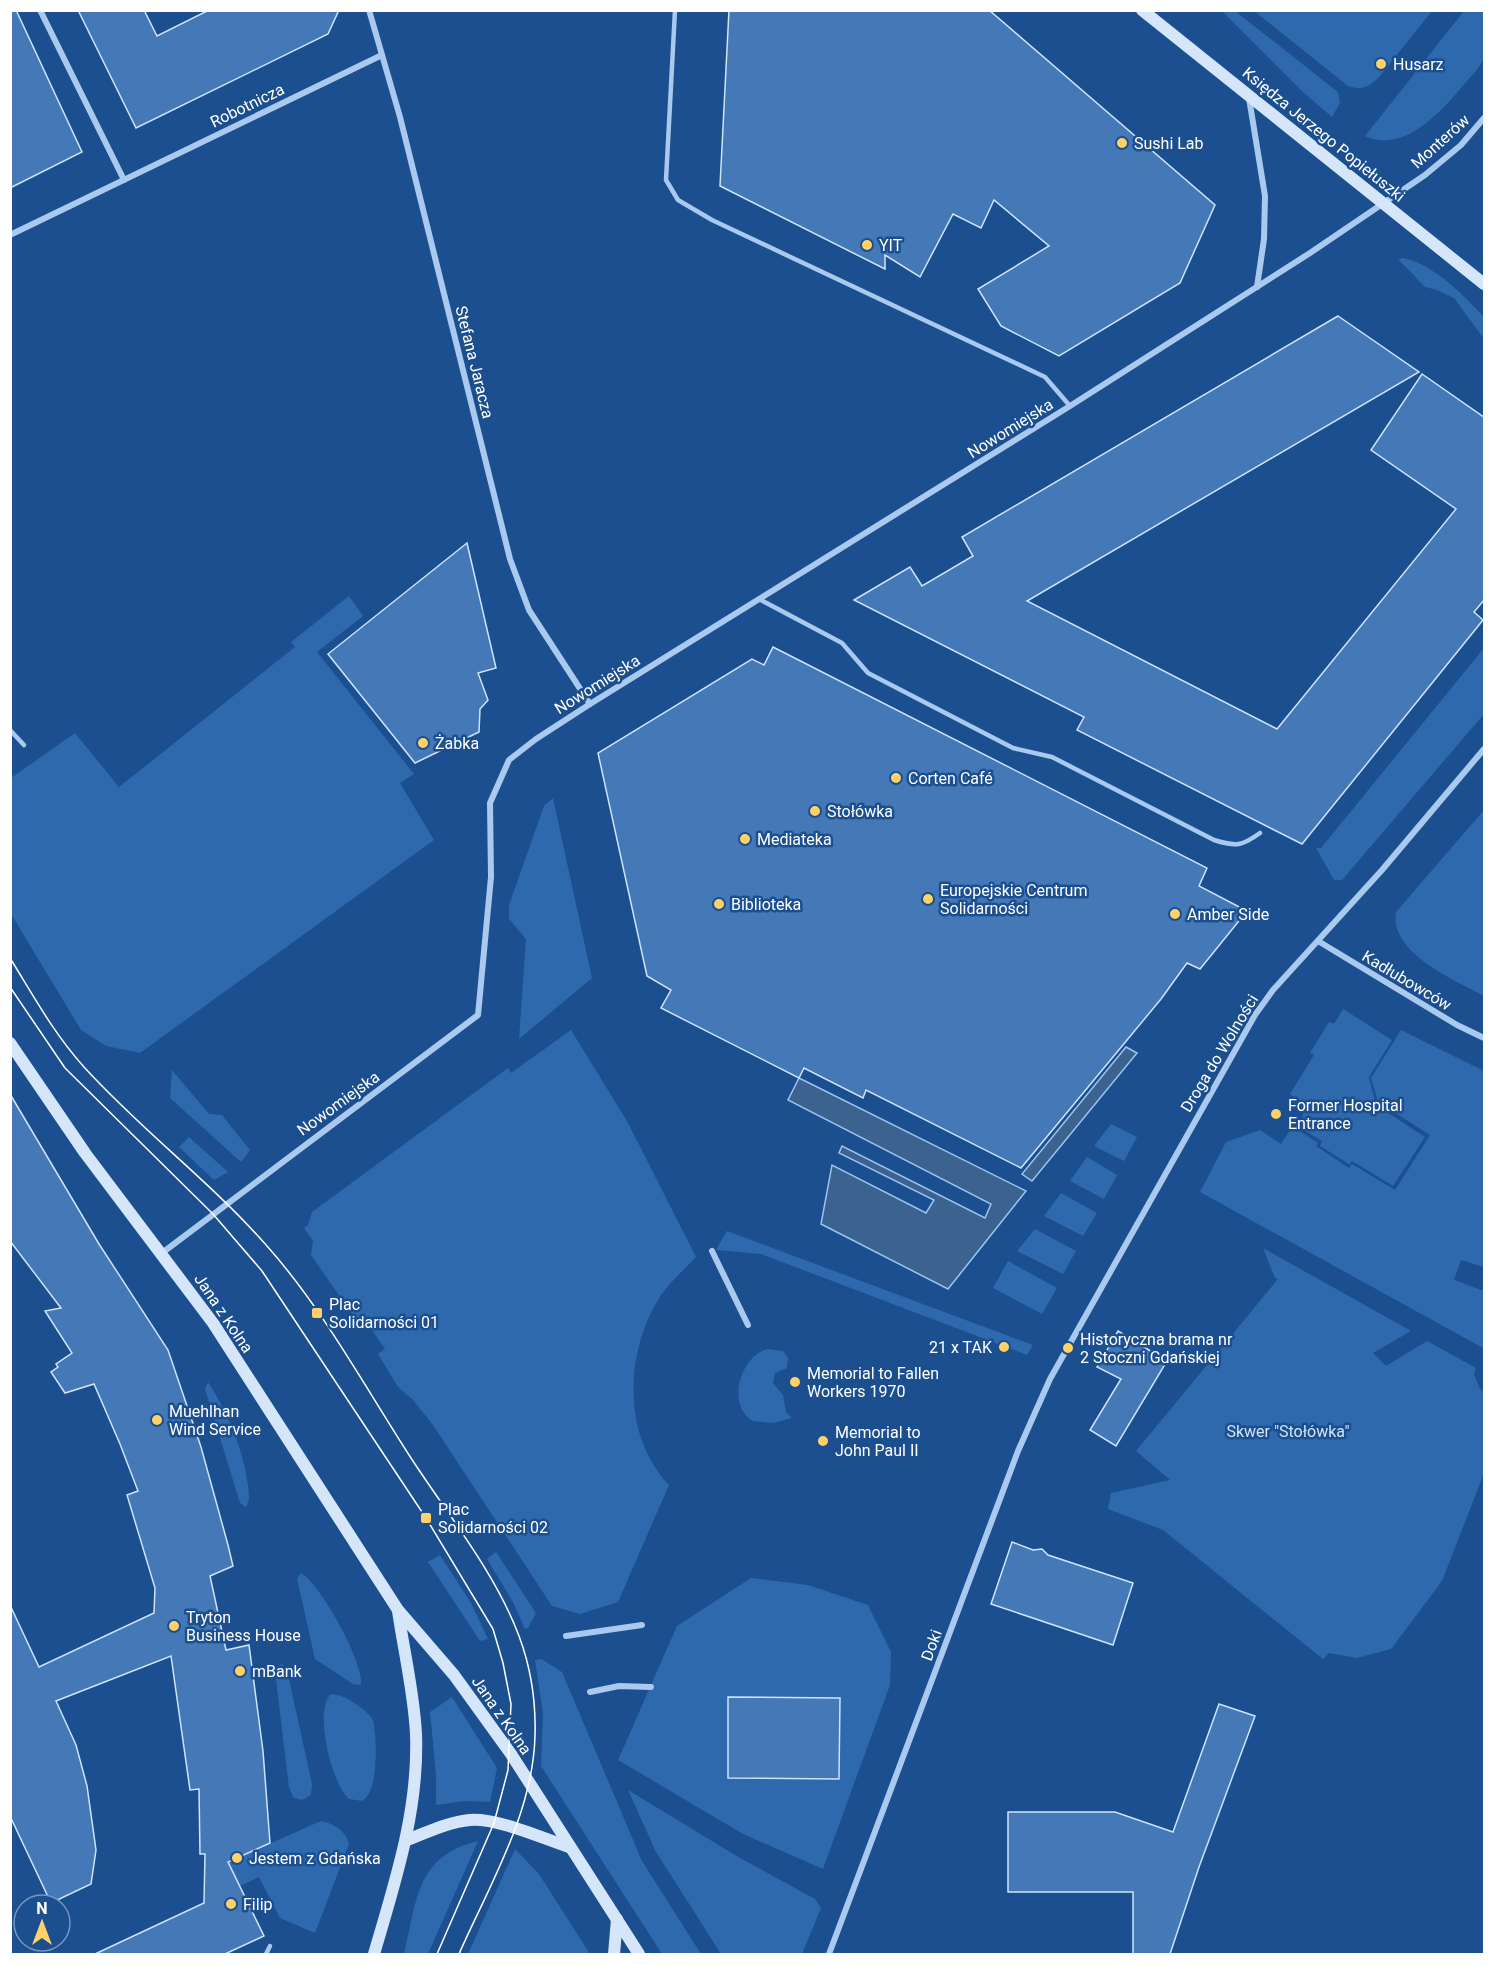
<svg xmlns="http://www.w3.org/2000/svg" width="1495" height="1965" viewBox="0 0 1495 1965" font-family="Roboto,sans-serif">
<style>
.green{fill:#2e69ad}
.water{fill:#3c6290;stroke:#9cc4f0;stroke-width:1.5}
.building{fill:#4478b7;stroke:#cfe3fa;stroke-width:1.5}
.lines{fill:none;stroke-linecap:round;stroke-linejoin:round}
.lane{stroke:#a9c9ee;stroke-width:4.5}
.street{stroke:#a9c9ee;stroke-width:6}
.secondary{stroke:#d6e6fa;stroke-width:12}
.tram{stroke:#fff;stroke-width:1.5}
.poi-dot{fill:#ffd166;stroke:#1b4f8f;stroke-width:2}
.labels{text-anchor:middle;stroke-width:5;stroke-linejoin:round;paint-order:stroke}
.poi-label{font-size:16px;fill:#fff;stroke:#1b4f8f;text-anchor:start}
.street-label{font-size:16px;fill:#fff;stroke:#1b4f8f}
.park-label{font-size:16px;fill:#cfe3fa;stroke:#1b4f8f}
</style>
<rect width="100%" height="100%" fill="#1b4f8f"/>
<!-- green -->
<g class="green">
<polygon points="1222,11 1235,11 1338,92 1340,103 1332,117 1304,93"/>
<path d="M1254,11H1432L1380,76C1369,87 1363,91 1348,86Z"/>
<path d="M1464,11H1484C1485,24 1488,45 1484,57C1482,65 1473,74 1468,80C1444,108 1406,155 1365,136Z"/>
<path d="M1403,258C1435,265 1462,294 1484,317V339L1454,298L1437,290L1425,287L1398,259Z"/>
<polygon points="349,596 363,616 317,652 414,774 400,783 434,840 140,1053 106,1046 81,1030 11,914 11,778 75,733 119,787 295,647 291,642"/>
<polygon points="1484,648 1484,714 1342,880 1334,880 1316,848 1321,848"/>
<polygon points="553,798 592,978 519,1039 526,939 509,919 509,905 544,806"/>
<path d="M1484,810V996C1455,980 1389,953 1396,912Z"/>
<polygon points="1343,1009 1392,1040 1369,1077 1376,1105 1425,1137 1393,1186 1352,1161 1349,1164 1320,1146 1322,1141 1302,1129 1294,1130 1303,1115 1301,1102 1290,1094 1314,1055 1310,1053 1329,1022 1334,1024"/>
<path d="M571,1030L627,1121L696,1257C685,1269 671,1281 661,1295C625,1351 621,1434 669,1485L618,1602L580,1614L552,1606L433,1425L413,1400L398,1387L378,1354L385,1349L369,1326L363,1330L311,1255L313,1241L304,1228L308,1225L312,1212L508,1068L511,1073Z"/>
<polygon points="1401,1030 1484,1071 1484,1267 1461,1260 1454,1280 1484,1291 1483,1348 1200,1192 1226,1142 1260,1130 1281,1144 1290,1130 1300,1131 1318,1143 1316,1146 1349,1168 1352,1164 1395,1190 1430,1135 1378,1102 1371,1078"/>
<polygon points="172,1070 209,1114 222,1115 250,1150 241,1162 170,1098"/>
<polygon points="1111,1124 1137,1137 1124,1161 1094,1146"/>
<polygon points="189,1137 228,1172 214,1180 179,1147"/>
<polygon points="1087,1157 1117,1175 1104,1199 1070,1181"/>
<polygon points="1061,1193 1097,1213 1083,1236 1044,1216"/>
<polygon points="1035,1229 1076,1251 1063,1274 1017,1251"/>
<polygon points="727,1231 1033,1345 1027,1355 761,1254 716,1250"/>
<polygon points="1263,1248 1411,1331 1373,1353 1386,1366 1427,1341 1476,1368 1474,1374 1480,1389 1484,1391 1484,1473 1442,1581 1391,1649 1357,1658 1329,1653 1323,1659 1163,1530 1108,1509 1111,1493 1170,1480 1136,1451 1278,1279 1275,1278"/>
<polygon points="1008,1261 1057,1288 1042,1314 993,1288"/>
<path d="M768,1349L783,1351L788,1358L787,1368L775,1373L773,1383L783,1395L786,1412L792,1418L773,1423L753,1421C726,1406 740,1355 768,1349Z"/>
<path d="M208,1382C229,1415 242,1446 248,1485C249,1493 250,1501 246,1507L240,1503L205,1389Z"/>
<polygon points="496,1552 536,1613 528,1628 525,1629 513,1602 487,1559"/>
<polygon points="440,1555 471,1603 488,1639 480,1641 428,1562"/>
<path d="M301,1573C320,1583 364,1663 361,1685L353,1684L315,1659L297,1578Z"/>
<polygon points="751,1578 808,1585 868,1605 891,1652 890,1685 823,1869 743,1834 618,1760 677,1626"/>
<polygon points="541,1659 562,1672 642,1861 701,1954 662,1954 541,1766 543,1713 535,1660"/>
<polygon points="282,1664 287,1670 312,1784 311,1795 302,1800 294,1798 289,1788 275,1671 277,1666"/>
<path d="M331,1694C344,1694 366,1709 373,1720C377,1738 379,1792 362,1801L349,1799C332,1785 313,1710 331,1694Z"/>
<polygon points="452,1697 497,1768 490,1802 465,1801 436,1805 436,1774 430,1712"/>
<polygon points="628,1790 740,1858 815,1899 821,1908 802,1954 721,1954 656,1852"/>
<path d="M321,1821C333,1823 347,1832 349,1844L315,1933L280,1918L259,1877L240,1886L228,1862Z"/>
<path d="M478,1841L428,1954H404C417,1902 415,1856 478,1841Z"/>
<polygon points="515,1849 539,1874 590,1954 468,1954"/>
</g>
<!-- water -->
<g class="water">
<polygon points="1126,1047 1137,1053 1032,1181 1022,1174"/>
<polygon points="799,1078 1026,1191 948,1289 821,1224 832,1165 926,1213 934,1200 839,1153 842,1146 985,1218 991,1204 788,1100"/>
</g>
<!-- building -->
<g class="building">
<polygon points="10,10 16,10 82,152 10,188"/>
<polygon points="78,10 144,10 157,36 209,10 339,10 328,34 136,128"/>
<polygon points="729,10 989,10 1215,205 1180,283 1059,356 1001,326 978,289 1049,246 994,200 981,228 953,214 920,277 885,255 885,269 720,186"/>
<polygon points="1338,316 1419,372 1027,601 1277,729 1456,509 1371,450 1422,374 1485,418 1485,599 1474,612 1483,620 1302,844 1077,730 1084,717 854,600 910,567 922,586 973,556 962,537"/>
<polygon points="467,543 496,668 478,673 488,700 480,709 479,732 415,763 328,654"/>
<polygon points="773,647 1207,868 1199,886 1247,911 1200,969 1187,963 1161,999 1021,1168 866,1090 863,1098 804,1068 799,1078 661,1008 671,990 647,976 598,753 752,659 764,665"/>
<polygon points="10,1094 99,1244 168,1350 201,1447 228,1545 233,1566 210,1576 226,1650 249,1645 263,1751 270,1843 228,1862 264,1936 225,1954 95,1954 204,1903 205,1854 200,1854 199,1789 190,1790 171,1656 56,1701 76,1745 87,1786 96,1850 91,1884 51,1903 10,1816 10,1605 39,1667 154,1613 155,1588 127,1495 138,1491 120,1444 94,1384 65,1393 51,1372 58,1367 56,1364 72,1353 45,1311 61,1308 10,1241"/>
<polygon points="1118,1331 1167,1361 1116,1446 1090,1430 1121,1379 1097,1367"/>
<polygon points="1012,1542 1033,1550 1042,1549 1048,1555 1133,1583 1113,1645 991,1604"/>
<polygon points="728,1697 840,1698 839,1779 728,1778"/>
<polygon points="1219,1704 1255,1716 1199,1867 1170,1954 1133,1954 1133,1892 1008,1892 1008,1812 1115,1812 1173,1832"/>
</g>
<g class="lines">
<!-- lane -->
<g class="lane">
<polyline points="675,10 666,180 678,200 712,220 1045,377 1070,406"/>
<path d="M759,599L842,643L868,673L1013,748L1052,757L1214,840C1236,847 1242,846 1260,833"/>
<polyline points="10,730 24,745"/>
<polyline points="266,1954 270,1946"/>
</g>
<!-- street -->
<g class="street">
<polyline points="40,10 124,180"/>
<polyline points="369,10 400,117 510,559 529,610 590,704"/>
<polyline points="1249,98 1265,196 1264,239 1257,287"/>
<polyline points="10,235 382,55"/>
<polyline points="1318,941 1457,1025 1484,1038"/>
<polyline points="712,1251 748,1325"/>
<polyline points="162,1253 478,1015 491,877 490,803 509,760 536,739 590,704 1070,406 1310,253 1425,175 1461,145 1484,118"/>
<polyline points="566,1636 642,1625"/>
<polyline points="590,1692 619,1686 651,1687"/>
<polyline points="829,1954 1018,1451 1050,1379 1255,1015 1273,990 1382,870 1484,749"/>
</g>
<!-- secondary -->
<g class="secondary">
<polyline points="1142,10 1484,284"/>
<polyline points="10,1043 85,1153 213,1323 398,1610 454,1675 511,1754 639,1954"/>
<path d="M407,1840C428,1832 448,1822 470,1820C498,1818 541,1838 569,1847"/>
<path d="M374,1954C395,1882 419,1810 416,1734C414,1693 404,1652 398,1611"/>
<polyline points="614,1954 617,1919"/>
</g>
<!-- tram -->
<g class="tram">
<path d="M10,958C33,995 54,1034 84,1067C141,1130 211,1182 267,1246C323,1309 365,1387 411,1458C448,1515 495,1572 519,1636C531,1668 536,1703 535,1736C533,1813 489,1886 459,1954"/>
<polyline points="10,987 65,1068 213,1214 262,1271 426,1518 493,1629 503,1663 511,1704 508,1770 494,1823 437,1954"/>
</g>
</g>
<!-- markers -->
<g class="poi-dot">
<circle cx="1381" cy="64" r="6"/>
<circle cx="1122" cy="143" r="6"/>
<circle cx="867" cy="245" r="6"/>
<circle cx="423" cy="743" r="6"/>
<circle cx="896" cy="778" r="6"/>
<circle cx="815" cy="811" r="6"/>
<circle cx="745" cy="839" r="6"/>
<circle cx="928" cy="899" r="6"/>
<circle cx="719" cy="904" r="6"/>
<circle cx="1175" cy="914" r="6"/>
<circle cx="1276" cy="1114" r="6"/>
<rect x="311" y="1307" width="12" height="12" rx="3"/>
<circle cx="1004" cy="1347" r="6"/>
<circle cx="1068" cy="1348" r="6"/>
<circle cx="795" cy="1382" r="6"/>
<circle cx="157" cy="1420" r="6"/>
<circle cx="823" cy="1441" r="6"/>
<rect x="420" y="1512" width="12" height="12" rx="3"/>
<circle cx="174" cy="1626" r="6"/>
<circle cx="240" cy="1671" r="6"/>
<circle cx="237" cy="1858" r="6"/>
<circle cx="231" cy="1904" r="6"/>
</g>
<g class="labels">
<!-- poi labels -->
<g class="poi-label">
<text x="1393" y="70">Husarz</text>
<text x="1134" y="149">Sushi Lab</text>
<text x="879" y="251">YIT</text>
<text x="435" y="749">Żabka</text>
<text x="908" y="784">Corten Café</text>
<text x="827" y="817">Stołówka</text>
<text x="757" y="845">Mediateka</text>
<text x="940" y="896">Europejskie Centrum<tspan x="940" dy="18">Solidarności</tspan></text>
<text x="731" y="910">Biblioteka</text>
<text x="1187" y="920">Amber Side</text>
<text x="1288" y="1111">Former Hospital<tspan x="1288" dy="18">Entrance</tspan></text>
<text x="329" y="1310">Plac<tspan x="329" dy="18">Solidarności 01</tspan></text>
<text x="1080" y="1345">Historyczna brama nr<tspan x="1080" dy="18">2 Stoczni Gdańskiej</tspan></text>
<text x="992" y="1353" text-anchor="end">21 x TAK</text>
<text x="807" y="1379">Memorial to Fallen<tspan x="807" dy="18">Workers 1970</tspan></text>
<text x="169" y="1417">Muehlhan<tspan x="169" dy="18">Wind Service</tspan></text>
<text x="835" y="1438">Memorial to<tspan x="835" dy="18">John Paul II</tspan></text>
<text x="438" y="1515">Plac<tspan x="438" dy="18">Solidarności 02</tspan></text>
<text x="186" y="1623">Tryton<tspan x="186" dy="18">Business House</tspan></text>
<text x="252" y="1677">mBank</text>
<text x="249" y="1864">Jestem z Gdańska</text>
<text x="243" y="1910">Filip</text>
</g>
<!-- street labels -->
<g class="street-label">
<text transform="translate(247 105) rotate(-26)" y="6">Robotnicza</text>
<text transform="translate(1324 134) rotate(39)" y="6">Księdza Jerzego Popiełuszki</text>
<text transform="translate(1440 141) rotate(-42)" y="6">Monterów</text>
<text transform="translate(475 362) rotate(76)" y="6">Stefana Jaracza</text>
<text transform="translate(1010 428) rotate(-32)" y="6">Nowomiejska</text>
<text transform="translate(597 684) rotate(-32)" y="6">Nowomiejska</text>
<text transform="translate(1407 980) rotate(31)" y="6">Kadłubowców</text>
<text transform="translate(1219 1053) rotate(-59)" y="6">Droga do Wolności</text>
<text transform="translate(338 1103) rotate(-36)" y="6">Nowomiejska</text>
<text transform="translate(224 1313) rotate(56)" y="6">Jana z Kolna</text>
<text transform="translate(931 1645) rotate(-70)" y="6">Doki</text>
<text transform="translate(502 1715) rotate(55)" y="6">Jana z Kolna</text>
</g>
<!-- park labels -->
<g class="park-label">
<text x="1288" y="1437">Skwer "Stołówka"</text>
</g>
</g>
<!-- border -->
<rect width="1495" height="1965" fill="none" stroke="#ffffff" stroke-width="24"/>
<!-- north arrow -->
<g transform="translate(42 1923)"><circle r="28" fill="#1b4f8f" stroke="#7695bc" stroke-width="1.5"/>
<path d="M0-4.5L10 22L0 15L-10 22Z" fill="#ffd166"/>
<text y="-9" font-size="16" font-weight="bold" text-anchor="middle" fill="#ffffff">N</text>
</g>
</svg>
